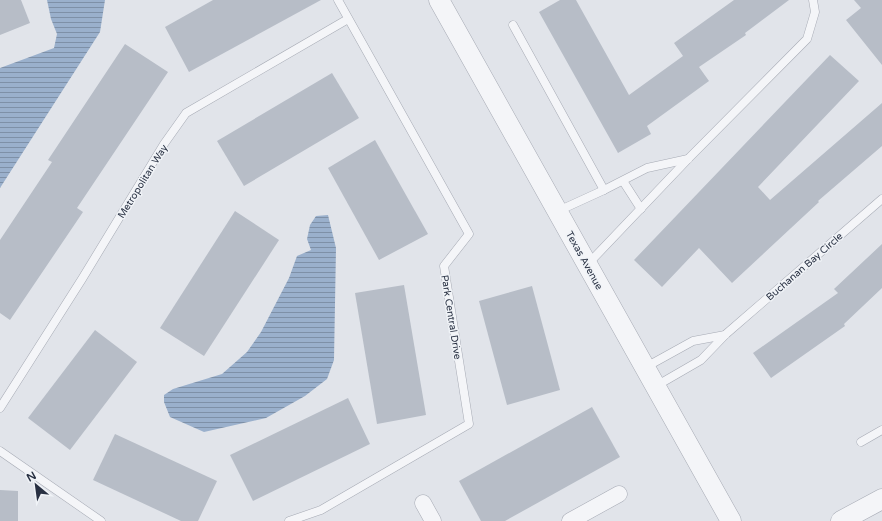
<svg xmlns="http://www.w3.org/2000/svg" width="882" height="521" viewBox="0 0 882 521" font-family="'Varela Round',sans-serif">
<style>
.water{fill:url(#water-rules)}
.building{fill:#b7bdc7}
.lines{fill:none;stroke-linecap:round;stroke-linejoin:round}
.service-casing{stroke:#a6aab4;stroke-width:9}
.minor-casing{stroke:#a6aab4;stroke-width:17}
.tertiary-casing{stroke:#a6aab4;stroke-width:21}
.service{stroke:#f4f5f8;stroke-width:8}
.minor{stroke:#f4f5f8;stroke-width:16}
.tertiary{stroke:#f4f5f8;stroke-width:20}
.labels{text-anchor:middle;stroke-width:3;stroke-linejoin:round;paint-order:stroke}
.street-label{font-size:10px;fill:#283042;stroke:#f0f3f7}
</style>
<defs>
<pattern id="water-rules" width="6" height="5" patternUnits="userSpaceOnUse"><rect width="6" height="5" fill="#9ab0cc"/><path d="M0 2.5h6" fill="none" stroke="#7e90a7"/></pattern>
</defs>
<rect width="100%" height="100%" fill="#e1e4ea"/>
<!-- water -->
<g class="water">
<polygon points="47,0 105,0 100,32 0,188 0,68 54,48 57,34 51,19"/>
<polygon points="328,215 336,248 334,360 327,379 305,396 266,418 204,432 170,417 164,402 164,395 173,389 222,374 247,352 261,332 289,278 297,256 311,250 307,239 310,225 316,216"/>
</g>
<!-- building -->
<g class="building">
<polygon points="0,0 21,0 30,23 0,35"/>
<polygon points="213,0 321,0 189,72 165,27"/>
<polygon points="560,0 576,0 629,95 683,56 674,43 734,0 789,0 745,33 746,35 699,67 709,81 647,126 651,134 618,153 539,12"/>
<polygon points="854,0 882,0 882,65 846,20 861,8"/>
<polygon points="125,44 168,72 77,208 83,212 10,320 0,313 0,240 52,162 48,160"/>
<polygon points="830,55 859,81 758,187 770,200 882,103 882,146 818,201 819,202 732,283 699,248 662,287 634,260"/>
<polygon points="332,73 359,118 244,186 217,141"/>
<polygon points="375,140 428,234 379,260 328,168"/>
<polygon points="235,211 279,240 204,356 160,328"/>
<polygon points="882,244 882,288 844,324 845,326 771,378 753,353 838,293 834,289"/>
<polygon points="404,285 426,415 377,424 355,293"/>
<polygon points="532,286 560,390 507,405 479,301"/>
<polygon points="95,330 137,362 70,450 28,418"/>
<polygon points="348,398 370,444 253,501 230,455"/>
<polygon points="592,407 620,457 505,521 481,521 459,481"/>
<polygon points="115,434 217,481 198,521 181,521 93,480"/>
<polygon points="0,490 18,491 18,521 0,521"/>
</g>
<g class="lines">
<defs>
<g id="service">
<polyline points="513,25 604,190"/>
<polyline points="623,181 641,209"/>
<polyline points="558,211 604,190 647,168 688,159"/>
<polyline points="588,264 689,158 807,39 815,12 813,0"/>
<polyline points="646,367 693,341 725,335"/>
<polyline points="656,386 701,360 726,334 882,199"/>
<polyline points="0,408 82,279 164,144 186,113 348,19"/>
<polyline points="861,442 882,430"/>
<polyline points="0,451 101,521"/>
<polyline points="289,521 321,510 469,424 444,266 469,234 338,0"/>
</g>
<g id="minor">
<polyline points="423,503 433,521"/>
<polyline points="570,521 619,494"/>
</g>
<g id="tertiary">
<polyline points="439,0 731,521"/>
<polyline points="841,521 882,499"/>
</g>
</defs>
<!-- service casing -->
<use href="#service" class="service-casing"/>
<!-- minor casing -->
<use href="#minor" class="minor-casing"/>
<!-- tertiary casing -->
<use href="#tertiary" class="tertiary-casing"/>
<!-- service -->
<use href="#service" class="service"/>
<!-- minor -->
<use href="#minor" class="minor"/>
<!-- tertiary -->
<use href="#tertiary" class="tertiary"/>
</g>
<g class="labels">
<!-- street labels -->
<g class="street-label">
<text transform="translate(142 181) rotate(-58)" y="4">Metropolitan Way</text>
<text transform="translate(585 260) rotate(61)" y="4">Texas Avenue</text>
<text transform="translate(804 266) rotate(-41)" y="4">Buchanan Bay Circle</text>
<text transform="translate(452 317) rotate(81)" y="4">Park Central Drive</text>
</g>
</g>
<!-- north arrow -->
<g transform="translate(36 485) rotate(331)" stroke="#f0f3f7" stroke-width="3" paint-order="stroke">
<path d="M0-3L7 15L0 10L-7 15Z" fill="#283042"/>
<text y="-6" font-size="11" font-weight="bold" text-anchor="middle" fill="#283042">N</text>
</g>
</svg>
